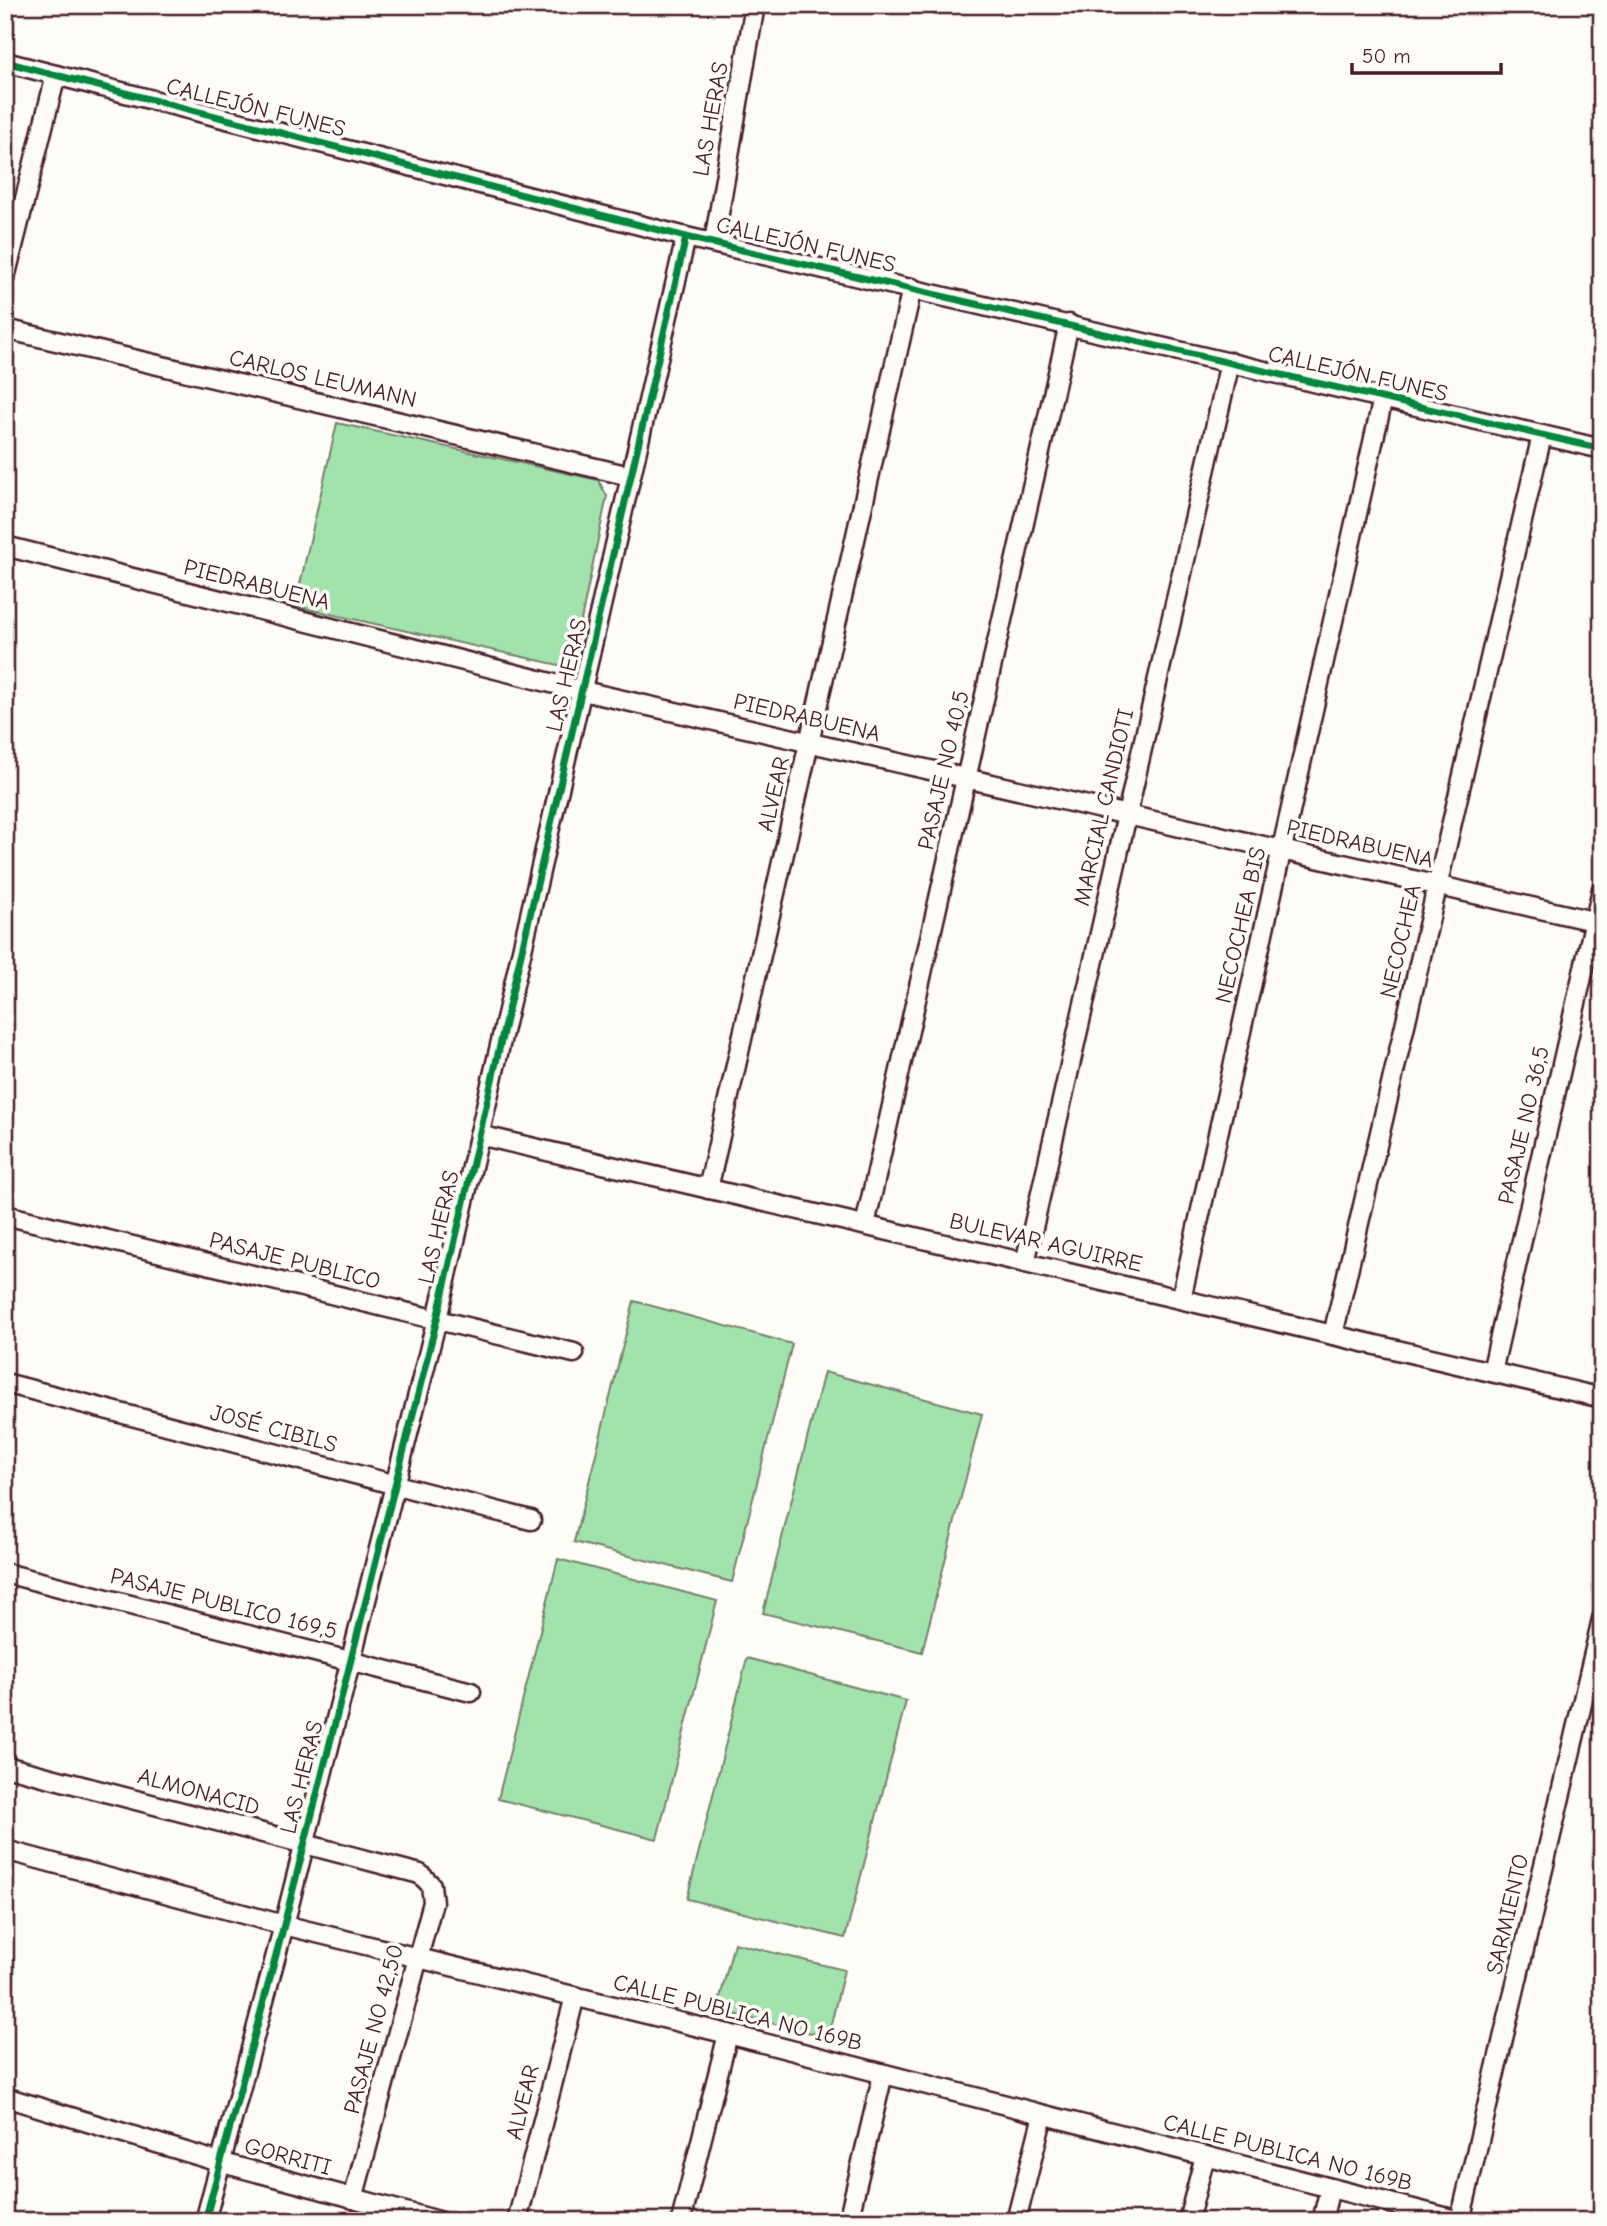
<svg xmlns="http://www.w3.org/2000/svg" width="1607" height="2226" viewBox="0 0 1607 2226" font-family="'Comic Neue',sans-serif">
<style>
.green{fill:#a2e3ad;stroke:#76816c;stroke-width:2}
.lines{fill:none;stroke-linecap:round;stroke-linejoin:round}
.minor-casing{stroke:#4a1f2b;stroke-width:23}
.minor{stroke:#fdfcf7;stroke-width:18}
.cycleway-casing{stroke:#fdfcf7;stroke-width:11}
.cycleway{stroke:#00873e;stroke-width:7}
.labels{text-anchor:middle;stroke-width:7;stroke-linejoin:round;paint-order:stroke}
.street-label{font-size:23px;fill:#4a1f2b;stroke:#fdfcf7}
</style>
<rect width="100%" height="100%" fill="#fdfcf7"/>
<filter id="ink" filterUnits="userSpaceOnUse"><feTurbulence type="fractalNoise" baseFrequency=".0143" numOctaves="2"/><feDisplacementMap in="SourceGraphic" scale="14" xChannelSelector="R" yChannelSelector="G"/><feConvolveMatrix kernelMatrix="1 2 1 2 8 2 1 2 1" color-interpolation-filters="sRGB"/></filter>
<g filter="url(#ink)">
<!-- green -->
<g class="green">
<polygon points="337,423 598,480 607,496 574,654 563,666 295,606"/>
<polygon points="634,1301 792,1344 732,1582 574,1542"/>
<polygon points="824,1372 982,1414 922,1652 763,1613"/>
<polygon points="558,1559 717,1601 657,1839 498,1799"/>
<polygon points="747,1658 906,1701 845,1938 687,1899"/>
<polygon points="734,1943 844,1970 828,2037 717,2010"/>
</g>
<g class="lines">
<defs>
<g id="minor">
<polyline points="5,62 686,237 1602,449"/>
<polyline points="714,242 755,5"/>
<polyline points="5,278 56,75"/>
<polyline points="5,329 630,476"/>
<polyline points="5,546 583,691 1602,923"/>
<polyline points="479,1135 1602,1398"/>
<polyline points="708,1189 912,288"/>
<polyline points="5,1215 574,1353"/>
<polyline points="865,1225 1069,324"/>
<polyline points="1025,1263 1230,362"/>
<polyline points="1181,1299 1383,398"/>
<polyline points="1333,1335 1542,435"/>
<polyline points="1492,1372 1602,889"/>
<polyline points="5,1383 531,1520"/>
<polyline points="5,1573 471,1692"/>
<polyline points="5,1766 420,1874 431,1885 433,1902 353,2199"/>
<polyline points="5,1850 284,1925 728,2034 1460,2221"/>
<polyline points="5,2097 219,2162 439,2221"/>
<polyline points="205,2221 284,1925 437,1319 686,237"/>
<polyline points="517,2221 575,1996"/>
<polyline points="681,2221 728,2034"/>
<polyline points="848,2221 883,2074"/>
<polyline points="1016,2221 1043,2115"/>
<polyline points="1188,2221 1205,2156"/>
<polyline points="1322,2221 1330,2188"/>
<polyline points="1460,2221 1602,1619"/>
</g>
</defs>
<!-- minor casing -->
<use href="#minor" class="minor-casing"/>
<!-- minor -->
<use href="#minor" class="minor"/>
<defs>
<g id="cycleway">
<polyline points="5,62 686,237 1602,449"/>
<polyline points="205,2221 284,1925 437,1319 686,237"/>
</g>
</defs>
<!-- cycleway casing -->
<use href="#cycleway" class="cycleway-casing"/>
<!-- cycleway -->
<use href="#cycleway" class="cycleway"/>
</g>
</g>
<g class="labels">
<!-- street labels -->
<g class="street-label">
<text transform="translate(256 107) rotate(14)" y="8">CALLEJÓN FUNES</text>
<text transform="translate(710 119) rotate(-80)" y="8">LAS HERAS</text>
<text transform="translate(806 244) rotate(13)" y="8">CALLEJÓN FUNES</text>
<text transform="translate(1358 373) rotate(13)" y="8">CALLEJÓN FUNES</text>
<text transform="translate(323 378) rotate(13)" y="8">CARLOS LEUMANN</text>
<text transform="translate(257 584) rotate(14)" y="8">PIEDRABUENA</text>
<text transform="translate(566 675) rotate(-77)" y="8">LAS HERAS</text>
<text transform="translate(807 717) rotate(13)" y="8">PIEDRABUENA</text>
<text transform="translate(943 770) rotate(-77)" y="8">PASAJE NO 40,5</text>
<text transform="translate(773 794) rotate(-77)" y="8">ALVEAR</text>
<text transform="translate(1103 807) rotate(-77)" y="8">MARCIAL CANDIOTI</text>
<text transform="translate(1360 843) rotate(13)" y="8">PIEDRABUENA</text>
<text transform="translate(1240 925) rotate(-77)" y="8">NECOCHEA BIS</text>
<text transform="translate(1400 941) rotate(-77)" y="8">NECOCHEA</text>
<text transform="translate(1523 1125) rotate(-77)" y="8">PASAJE NO 36,5</text>
<text transform="translate(438 1227) rotate(-77)" y="8">LAS HERAS</text>
<text transform="translate(1046 1242) rotate(13)" y="8">BULEVAR AGUIRRE</text>
<text transform="translate(295 1260) rotate(14)" y="8">PASAJE PUBLICO</text>
<text transform="translate(274 1428) rotate(15)" y="8">JOSÉ CIBILS</text>
<text transform="translate(224 1603) rotate(14)" y="8">PASAJE PUBLICO 169,5</text>
<text transform="translate(301 1777) rotate(-76)" y="8">LAS HERAS</text>
<text transform="translate(199 1791) rotate(15)" y="8">ALMONACID</text>
<text transform="translate(1507 1914) rotate(-77)" y="8">SARMIENTO</text>
<text transform="translate(738 2012) rotate(14)" y="8">CALLE PUBLICA NO 169B</text>
<text transform="translate(373 2029) rotate(-75)" y="8">PASAJE NO 42,50</text>
<text transform="translate(522 2102) rotate(-76)" y="8">ALVEAR</text>
<text transform="translate(1288 2152) rotate(14)" y="8">CALLE PUBLICA NO 169B</text>
<text transform="translate(288 2156) rotate(15)" y="8">GORRITI</text>
</g>
</g>
<!-- margin -->
<rect width="1607" height="2226" fill="none" stroke="#fdfcf7" stroke-width="28"/>
<rect x="14" y="14" width="1579" height="2198" fill="none" stroke="#4a1f2b" stroke-width="2.5" filter="url(#ink)"/>
<!-- scale -->
<path d="M1352 63v10h149v-10" fill="none" stroke="#4a1f2b" stroke-width="3.5"/>
<text x="1362" y="63" font-size="21" fill="#4a1f2b" stroke="#fdfcf7" stroke-width="5" paint-order="stroke">50 m</text>
</svg>
